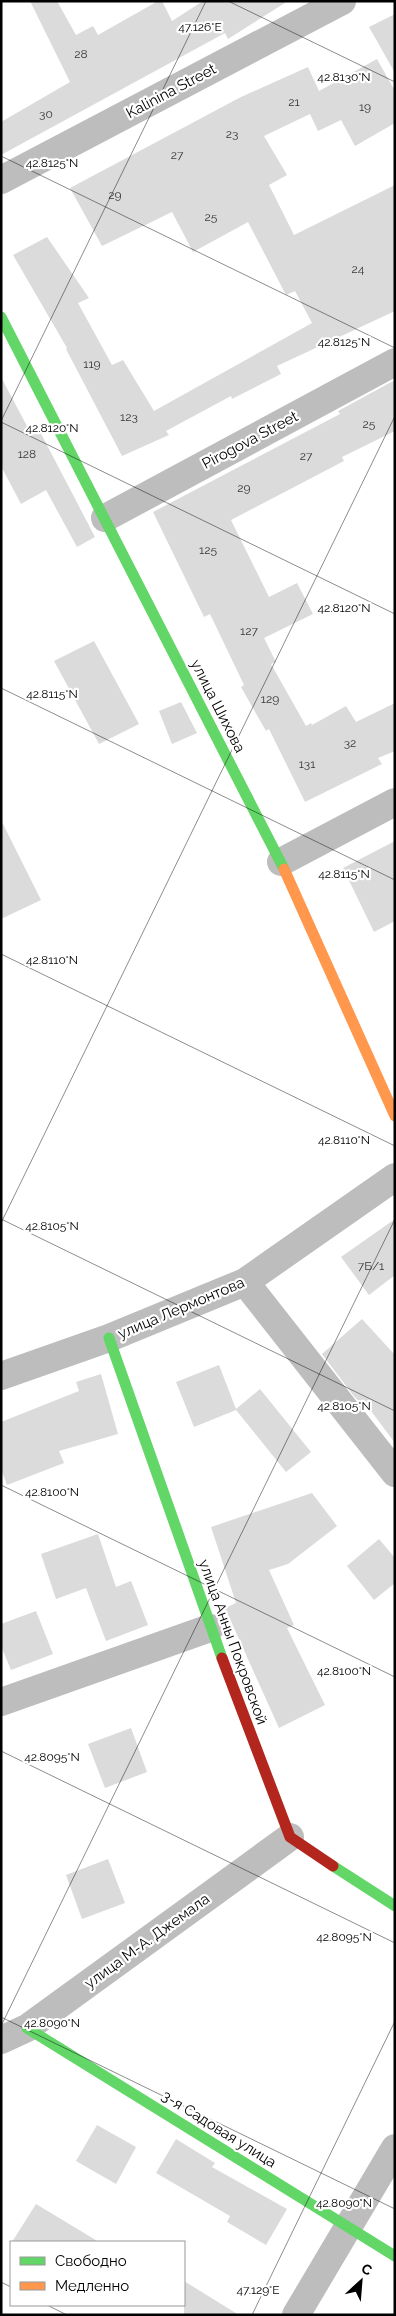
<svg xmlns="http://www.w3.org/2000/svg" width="396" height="2316" viewBox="0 0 396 2316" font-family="Raleway,sans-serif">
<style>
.building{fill:#dbdbdb}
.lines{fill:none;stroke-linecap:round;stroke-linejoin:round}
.street{stroke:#bdbdbd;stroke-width:28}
.fast{stroke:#63d668;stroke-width:11}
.slow{stroke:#ff974d;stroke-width:11}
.jam{stroke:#b3261e;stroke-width:11}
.ticks{fill:none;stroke:#000;stroke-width:1;stroke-opacity:0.45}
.labels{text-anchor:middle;stroke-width:4.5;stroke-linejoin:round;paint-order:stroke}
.number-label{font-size:12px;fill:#373737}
.street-label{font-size:15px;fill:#000;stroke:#fff}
.ticks-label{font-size:12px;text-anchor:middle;fill:#000;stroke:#fff;stroke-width:4.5;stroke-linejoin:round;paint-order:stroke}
</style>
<rect width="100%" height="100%" fill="#fff"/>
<!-- building -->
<g class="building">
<polygon points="30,1 57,1 76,35 93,26 98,35 158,1 162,1 172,21 203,1 288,1 228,39 225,33 1,155 1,122 70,82"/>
<polygon points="395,14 395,73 369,27"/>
<polygon points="377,59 395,91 395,123 355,146 341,120 318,131 310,114 264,136 287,175 269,185 294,235 395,185 395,311 277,366 281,374 232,399 231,396 166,431 169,435 122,456 66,349 67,348 13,255 47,237 89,298 78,303 112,365 123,360 154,411 312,323 295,291 286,295 248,222 193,252 172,212 102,246 70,188 241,97 308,67 319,91"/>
<polygon points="1,377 28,428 36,424 95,537 77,547 46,490 21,504 1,466"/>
<polygon points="395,380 395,431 342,457 344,461 231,520 269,597 297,583 313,614 264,638 276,662 271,664 306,726 311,723 312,725 346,706 356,722 395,703 395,751 378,758 382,764 305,802 269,729 266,731 241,687 244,685 210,614 204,617 153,512 340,414 338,411"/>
<polygon points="94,641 139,724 99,744 54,661"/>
<polygon points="181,702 197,733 172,744 159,711"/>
<polygon points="1,820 41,900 1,919"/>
<polygon points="395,841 395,921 374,932 343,868"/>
<polygon points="395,1219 395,1275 369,1295 341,1257"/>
<polygon points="362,1319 395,1355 395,1443 368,1407 366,1409 353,1395 322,1354"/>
<polygon points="219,1365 236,1409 260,1389 311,1452 286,1472 236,1410 194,1427 176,1382"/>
<polygon points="101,1374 118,1434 59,1451 64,1463 7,1485 1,1469 1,1422 79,1391 76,1382"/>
<polygon points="312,1493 337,1526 288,1564 269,1570 294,1625 287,1628 325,1705 279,1728 225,1608 236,1603 211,1527"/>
<polygon points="98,1534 116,1587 131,1581 148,1625 106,1641 86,1588 56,1599 41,1554"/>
<polygon points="379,1539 395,1558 395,1583 374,1600 347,1566"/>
<polygon points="36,1611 53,1654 11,1670 1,1646 1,1624"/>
<polygon points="131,1728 147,1772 105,1788 88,1744"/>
<polygon points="108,1859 125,1903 82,1919 66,1875"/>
<polygon points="97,2125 136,2147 116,2184 76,2161"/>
<polygon points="176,2139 215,2163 212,2167 287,2209 266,2245 227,2222 230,2216 156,2173"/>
<polygon points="36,2204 99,2242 12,2242"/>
<polygon points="184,2281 239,2315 184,2315"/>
</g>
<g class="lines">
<!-- street -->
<g class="street">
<polyline points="1,180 342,1"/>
<polyline points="105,518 395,362"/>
<polyline points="281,862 395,802"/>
<polyline points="245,1282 395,1473"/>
<polyline points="1,1376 109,1338 245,1282 395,1177"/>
<polyline points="1,1702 210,1628"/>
<polyline points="1,2040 27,2028 290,1837"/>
<polyline points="296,2315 395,2148"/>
</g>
<!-- fast -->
<g class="fast">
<polyline points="1,317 284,869"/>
<polyline points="109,1338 222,1658"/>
<polyline points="333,1866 395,1906"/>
<polyline points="27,2028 395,2256"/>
</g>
<!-- slow -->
<polyline class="slow" points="284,869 395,1116"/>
<!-- jam -->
<polyline class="jam" points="222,1658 290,1837 333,1866"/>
</g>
<!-- ticks -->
<path class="ticks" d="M228,1L395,82M1,156L395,348M1,421L206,1M1,422L395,614M1,688L395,880M1,954L395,1146M1,1219L395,1411M1,1223L395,416M1,1485L395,1677M1,1751L395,1943M1,2017L395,2209M1,2026L395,1219M1,2282L11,2287M47,2305L67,2315M252,2315L395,2021"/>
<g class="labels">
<!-- number labels -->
<g class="number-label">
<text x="81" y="58">28</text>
<text x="294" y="106">21</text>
<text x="365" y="111">19</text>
<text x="46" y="118">30</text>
<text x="232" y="138">23</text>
<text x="177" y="159">27</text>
<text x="115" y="199">29</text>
<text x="211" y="221">25</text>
<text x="358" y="273">24</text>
<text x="92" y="368">119</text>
<text x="129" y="421">123</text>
<text x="369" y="428">25</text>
<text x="27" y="458">128</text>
<text x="306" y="460">27</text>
<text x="244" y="492">29</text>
<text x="208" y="554">125</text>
<text x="249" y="635">127</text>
<text x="270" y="703">129</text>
<text x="350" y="747">32</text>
<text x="307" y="768">131</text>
<text x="371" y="1270">7Б/1</text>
</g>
<!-- street labels -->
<g class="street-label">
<text transform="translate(171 91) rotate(-28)" y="5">Kalinina Street</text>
<text transform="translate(250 440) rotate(-28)" y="5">Pirogova Street</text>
<text transform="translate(218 706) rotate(63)" y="5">улица Шихова</text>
<text transform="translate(181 1308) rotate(-23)" y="5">улица Лермонтова</text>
<text transform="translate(233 1642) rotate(70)" y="5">улица Анны Покровской</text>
<text transform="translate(147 1941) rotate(-36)" y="5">улица М-А. Джемала</text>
<text transform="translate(219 2129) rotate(32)" y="5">3-я Садовая улица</text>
</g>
</g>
<g class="ticks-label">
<text x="200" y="31">47.126°E</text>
<text x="344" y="81">42.8130°N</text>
<text x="52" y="167">42.8125°N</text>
<text x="344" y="346">42.8125°N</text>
<text x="52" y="432">42.8120°N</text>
<text x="344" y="612">42.8120°N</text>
<text x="52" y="698">42.8115°N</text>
<text x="344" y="878">42.8115°N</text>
<text x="52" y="964">42.8110°N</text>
<text x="344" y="1144">42.8110°N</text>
<text x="52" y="1230">42.8105°N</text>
<text x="344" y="1410">42.8105°N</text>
<text x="52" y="1496">42.8100°N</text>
<text x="344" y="1675">42.8100°N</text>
<text x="52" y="1761">42.8095°N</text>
<text x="344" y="1941">42.8095°N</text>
<text x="52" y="2027">42.8090°N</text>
<text x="344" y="2207">42.8090°N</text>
<text x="258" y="2294">47.129°E</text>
</g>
<!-- border -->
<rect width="396" height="2316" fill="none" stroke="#000000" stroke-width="5"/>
<!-- legend -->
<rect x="10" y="2241" width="175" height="65" fill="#ffffff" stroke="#999999"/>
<rect x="20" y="2257" width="25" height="8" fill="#63d668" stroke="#999999"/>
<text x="55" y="2266" font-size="15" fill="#000000">Свободно</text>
<rect x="20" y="2282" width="25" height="8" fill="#ff974d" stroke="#999999"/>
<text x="55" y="2291" font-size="15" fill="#000000">Медленно</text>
<!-- north arrow -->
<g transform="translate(361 2281) rotate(26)" stroke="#ffffff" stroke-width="4" paint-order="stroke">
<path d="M0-4L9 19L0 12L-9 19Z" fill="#000000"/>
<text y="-8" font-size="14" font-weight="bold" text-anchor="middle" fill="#000000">С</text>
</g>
</svg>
